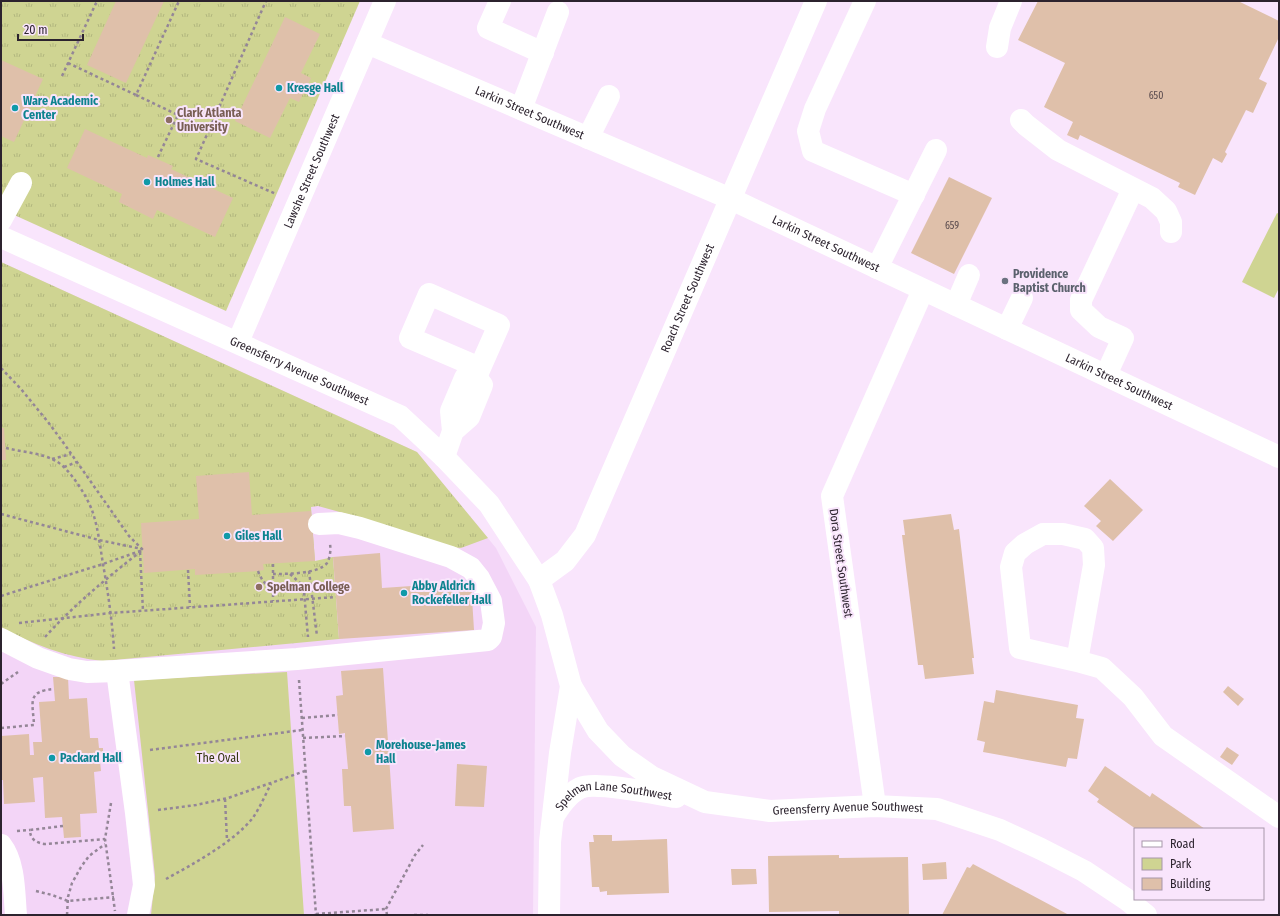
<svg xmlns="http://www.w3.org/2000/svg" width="1280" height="916" viewBox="0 0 1280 916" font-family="'Fira Sans Condensed',sans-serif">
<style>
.built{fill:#f3d5f7}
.grass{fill:url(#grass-tufts)}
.park{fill:#cfd492}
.building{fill:#dfc0aa}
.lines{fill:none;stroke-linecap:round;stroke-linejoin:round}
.path{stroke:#948697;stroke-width:2.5;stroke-dasharray:3 3;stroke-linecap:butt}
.minor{stroke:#fff;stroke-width:22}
.culture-dot{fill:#0f9aa8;stroke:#f9e5fc;stroke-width:1.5}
.education-dot{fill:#8d6e63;stroke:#f9e5fc;stroke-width:1.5}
.worship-dot{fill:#6b7280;stroke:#f9e5fc;stroke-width:1.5}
.labels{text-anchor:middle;stroke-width:4;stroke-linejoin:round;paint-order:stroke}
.number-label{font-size:10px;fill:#594a4d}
.culture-label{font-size:12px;font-weight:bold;fill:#0d838f;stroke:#f9e5fc;text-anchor:start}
.street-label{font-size:12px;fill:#2c232e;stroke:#f9e5fc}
.education-label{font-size:12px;font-weight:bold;fill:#785e54;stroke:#f9e5fc;text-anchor:start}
.worship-label{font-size:12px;font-weight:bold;fill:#5b616d;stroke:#f9e5fc;text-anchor:start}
.park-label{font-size:12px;fill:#343610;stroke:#f9e5fc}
</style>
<defs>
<pattern id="grass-tufts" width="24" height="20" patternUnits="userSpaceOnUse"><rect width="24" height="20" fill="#cfd492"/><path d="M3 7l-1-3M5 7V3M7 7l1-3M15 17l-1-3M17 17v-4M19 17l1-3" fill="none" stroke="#b2b67e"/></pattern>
</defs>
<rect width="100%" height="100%" fill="#f9e5fc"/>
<!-- built -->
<polygon class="built" points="1,262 417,452 496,548 536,627 533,915 1,915"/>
<!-- grass -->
<g class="grass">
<polygon points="1,1 360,1 226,311 1,209"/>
<path d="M1,262L417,452L488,538L461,548L444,547L365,519L318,506L311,507L315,561L333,557L339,639L103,661C66,657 33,645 1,627Z"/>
</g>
<!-- park -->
<g class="park">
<polygon points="1277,213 1279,214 1279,288 1274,298 1242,282"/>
<polygon points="287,672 304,915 151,915 155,876 134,680"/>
</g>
<!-- building -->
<g class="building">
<polygon points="116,1 164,1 126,83 87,65"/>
<polygon points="1038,1 1238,1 1279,21 1279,37 1259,79 1267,83 1253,113 1246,110 1225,152 1227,154 1222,163 1213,158 1195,195 1178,187 1180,183 1080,135 1078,140 1067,135 1073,122 1044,107 1065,63 1018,40"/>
<polygon points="285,17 320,34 301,73 311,78 299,102 290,98 270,138 235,121"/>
<polygon points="1,60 43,79 14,142 1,136"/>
<polygon points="85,129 147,158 148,155 173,166 171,169 233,198 215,237 157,210 153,219 119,202 122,194 67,168"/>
<polygon points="949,177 992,198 954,274 911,253"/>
<polygon points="1,428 4,428 6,460 1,460"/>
<polygon points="249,472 252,515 311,511 315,561 263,564 264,570 258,571 195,575 195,569 144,573 141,523 199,519 196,476"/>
<polygon points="1110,479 1143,510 1113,541 1096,526 1101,521 1084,506"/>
<polygon points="951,514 954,530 959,529 974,658 972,658 974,674 925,679 923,665 918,665 902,535 905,535 903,520"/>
<polygon points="380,553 382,588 471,582 474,630 339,639 333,557"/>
<polygon points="383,668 394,829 353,832 351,806 344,806 342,769 348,769 345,736 345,733 339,734 336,696 343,695 341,671"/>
<polygon points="53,677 68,677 69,699 87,698 90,738 98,738 99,748 103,748 103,760 100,761 101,771 94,772 97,813 80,814 81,837 64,838 62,817 45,818 43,777 33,778 35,802 4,804 3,780 1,780 1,736 29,734 30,755 34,755 33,742 42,742 39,702 55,701"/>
<polygon points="1228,686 1244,699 1238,706 1223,692"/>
<polygon points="996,690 1078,705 1076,718 1084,719 1077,759 1068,758 1066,767 983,752 985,742 977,740 984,701 994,703"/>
<polygon points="1227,747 1239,755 1232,765 1220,757"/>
<polygon points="457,764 487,766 484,807 455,806"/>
<polygon points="1105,766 1150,797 1152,793 1205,829 1136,829 1097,802 1099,799 1088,791"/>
<polygon points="593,835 612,835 612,841 667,839 669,893 607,895 607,891 600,892 599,887 592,887 589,842 594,842"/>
<polygon points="839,855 839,858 908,857 909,914 839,914 839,911 769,912 768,856"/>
<polygon points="946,862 947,879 923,880 922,864"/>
<polygon points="973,864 1069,915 942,915 967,867 970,868"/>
<polygon points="731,869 756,869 757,884 732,885"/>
</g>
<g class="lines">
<!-- path -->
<g class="path">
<polyline points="68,63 136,95 179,1"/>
<polyline points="62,76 97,1"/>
<polyline points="136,95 178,115 157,159"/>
<polyline points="178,115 209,130 266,1"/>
<polyline points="209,130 196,159 276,194"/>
<polyline points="1,368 21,389 48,422 65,445 129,536 143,550"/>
<path d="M6,448C22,452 42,453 56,461C70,469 86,495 92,510C98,527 100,546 103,564C108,592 112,620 114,649"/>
<polyline points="52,459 71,454"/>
<polyline points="64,467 77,462"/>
<polyline points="1,514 99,540 142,549"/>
<polyline points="140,552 143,611"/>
<polyline points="273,564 273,601"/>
<polyline points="188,570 190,607"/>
<path d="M258,571C261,579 265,585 273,589"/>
<polyline points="309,571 317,636"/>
<path d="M273,574C286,574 319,574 327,563C330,558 331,550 330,544"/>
<polyline points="290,574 300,583 304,592 308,637"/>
<polyline points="1,596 103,564 143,550"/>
<polyline points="19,623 111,613 336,597"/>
<path d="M45,637C74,605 107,578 141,551"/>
<polyline points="299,680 316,915"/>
<polyline points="1,684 18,672"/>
<polyline points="302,718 338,715"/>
<path d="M1,728L34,725C33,703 26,691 54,689"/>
<polyline points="303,738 345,736"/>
<polyline points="150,750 302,730"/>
<polyline points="225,799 227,840"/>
<polyline points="111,803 105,839 115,911"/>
<polyline points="158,810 196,805 228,798 305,771"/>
<path d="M63,826L30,830C30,839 36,843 45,844L105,839"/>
<polyline points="17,831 30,830"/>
<path d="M166,879C193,864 232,843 252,819C260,808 265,795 271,784"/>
<polyline points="36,891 52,895 68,901 114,897"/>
<polyline points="316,914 386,909"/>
<polyline points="67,915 68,897 72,883 81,867 89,856 105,844"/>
<polyline points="387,915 386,909 415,855 423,845"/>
<polyline points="414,915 428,915"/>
</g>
<!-- minor -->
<g class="minor">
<polyline points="500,1 488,28 543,53"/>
<polyline points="865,1 815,109 808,131 813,151 914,195"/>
<path id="s1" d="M367,43L731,199L1279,457"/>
<polyline points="997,47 1000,28 1011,1"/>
<polyline points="521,109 558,12"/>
<polyline points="1021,120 1026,125 1058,150 1152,198 1166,211 1171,222 1171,232"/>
<polyline points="588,138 609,96"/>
<polyline points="1,220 21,183"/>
<path id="s2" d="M1,237L400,416L444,457L489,504L539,580L552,615L571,686L560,753L550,842L549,915"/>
<polyline points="877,268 936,150"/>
<polyline points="956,305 969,275"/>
<polyline points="1007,329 1022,298"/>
<path id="s3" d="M238,342L385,1"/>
<polyline points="1106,375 1123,338 1099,327 1081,310 1081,300 1133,189"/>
<polyline points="476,377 499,325 429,294 410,338 480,368"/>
<polyline points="444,457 453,431 451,411 465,378 476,377 482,385 469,417 453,431"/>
<path id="s4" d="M539,580L565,561L585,535L816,1"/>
<polyline points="1,639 38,658 69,669 87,672 117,671 297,659 488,640 491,637 494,623 491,601 479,578 471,568 451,557 360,528 339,523 319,524"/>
<polyline points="1077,661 1094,565 1093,548 1085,539 1063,534 1043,534 1025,544 1015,553 1011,567 1020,648 1077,661 1102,668 1133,697 1163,736 1279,817"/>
<polyline points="117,671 136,813 144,885 138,915"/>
<path id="s5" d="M571,686L598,731L622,756L652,777L705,802L770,811L875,806L937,809L1000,830L1041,849L1084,871L1126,899L1146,915"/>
<polyline points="875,806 832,496 923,290"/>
<path id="s6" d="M553,817C560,806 568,794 580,788C595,781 657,794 676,797"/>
<path d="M1,845C15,863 14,893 16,915"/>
</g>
</g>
<!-- markers -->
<g class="culture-dot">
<circle cx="279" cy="88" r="4"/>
<circle cx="15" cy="108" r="4"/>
<circle cx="147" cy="182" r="4"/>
<circle cx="227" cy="536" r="4"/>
<circle cx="404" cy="593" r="4"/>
<circle cx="368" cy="752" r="4"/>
<circle cx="52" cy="758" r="4"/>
</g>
<g class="education-dot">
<circle cx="169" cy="120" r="4"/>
<circle cx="259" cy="587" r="4"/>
</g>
<circle class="worship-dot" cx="1005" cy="281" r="4"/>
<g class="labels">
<!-- number labels -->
<g class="number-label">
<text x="1156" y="99">650</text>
<text x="952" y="229">659</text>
</g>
<!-- culture labels -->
<g class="culture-label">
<text x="287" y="92">Kresge Hall</text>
<text x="23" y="105">Ware Academic<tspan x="23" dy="14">Center</tspan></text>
<text x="155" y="186">Holmes Hall</text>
<text x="235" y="540">Giles Hall</text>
<text x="412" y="590">Abby Aldrich<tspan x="412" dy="14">Rockefeller Hall</tspan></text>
<text x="376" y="749">Morehouse-James<tspan x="376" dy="14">Hall</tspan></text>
<text x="60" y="762">Packard Hall</text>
</g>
<!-- street labels -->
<g class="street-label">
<text dy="4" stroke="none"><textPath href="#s1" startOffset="177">Larkin Street Southwest</textPath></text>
<text dy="4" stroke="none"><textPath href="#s3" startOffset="186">Lawshe Street Southwest</textPath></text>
<text dy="4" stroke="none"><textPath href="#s1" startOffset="501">Larkin Street Southwest</textPath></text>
<text dy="4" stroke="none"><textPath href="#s4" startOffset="323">Roach Street Southwest</textPath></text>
<text dy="4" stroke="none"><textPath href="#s2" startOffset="327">Greensferry Avenue Southwest</textPath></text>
<text dy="4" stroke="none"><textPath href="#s1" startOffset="825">Larkin Street Southwest</textPath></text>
<text transform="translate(841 563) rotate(82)" y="4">Dora Street Southwest</text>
<text dy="4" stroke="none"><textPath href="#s6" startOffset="71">Spelman Lane Southwest</textPath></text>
<text dy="4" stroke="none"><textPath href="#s5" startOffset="326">Greensferry Avenue Southwest</textPath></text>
</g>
<!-- education labels -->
<g class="education-label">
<text x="177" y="117">Clark Atlanta<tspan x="177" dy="14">University</tspan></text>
<text x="267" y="591">Spelman College</text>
</g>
<!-- worship labels -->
<g class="worship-label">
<text x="1013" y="278">Providence<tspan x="1013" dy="14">Baptist Church</tspan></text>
</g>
<!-- park labels -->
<g class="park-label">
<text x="218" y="762">The Oval</text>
</g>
</g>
<!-- border -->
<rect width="1280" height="916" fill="none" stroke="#2c232e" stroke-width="4"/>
<!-- legend -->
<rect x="1134" y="828" width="130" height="72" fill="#f9e5fc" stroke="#a797aa"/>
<rect x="1142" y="841" width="20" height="6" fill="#ffffff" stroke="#a797aa"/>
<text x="1170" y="848" font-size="12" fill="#2c232e">Road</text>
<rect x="1142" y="858" width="20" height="12" fill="#cfd492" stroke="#a797aa"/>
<text x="1170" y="868" font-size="12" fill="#2c232e">Park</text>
<rect x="1142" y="878" width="20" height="12" fill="#dfc0aa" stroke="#a797aa"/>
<text x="1170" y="888" font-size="12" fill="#2c232e">Building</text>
<!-- scale -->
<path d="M18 34v6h65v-6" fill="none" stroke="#2c232e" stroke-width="2"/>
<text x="24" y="34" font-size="12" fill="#2c232e" stroke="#f9e5fc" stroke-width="3" paint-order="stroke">20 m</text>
</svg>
